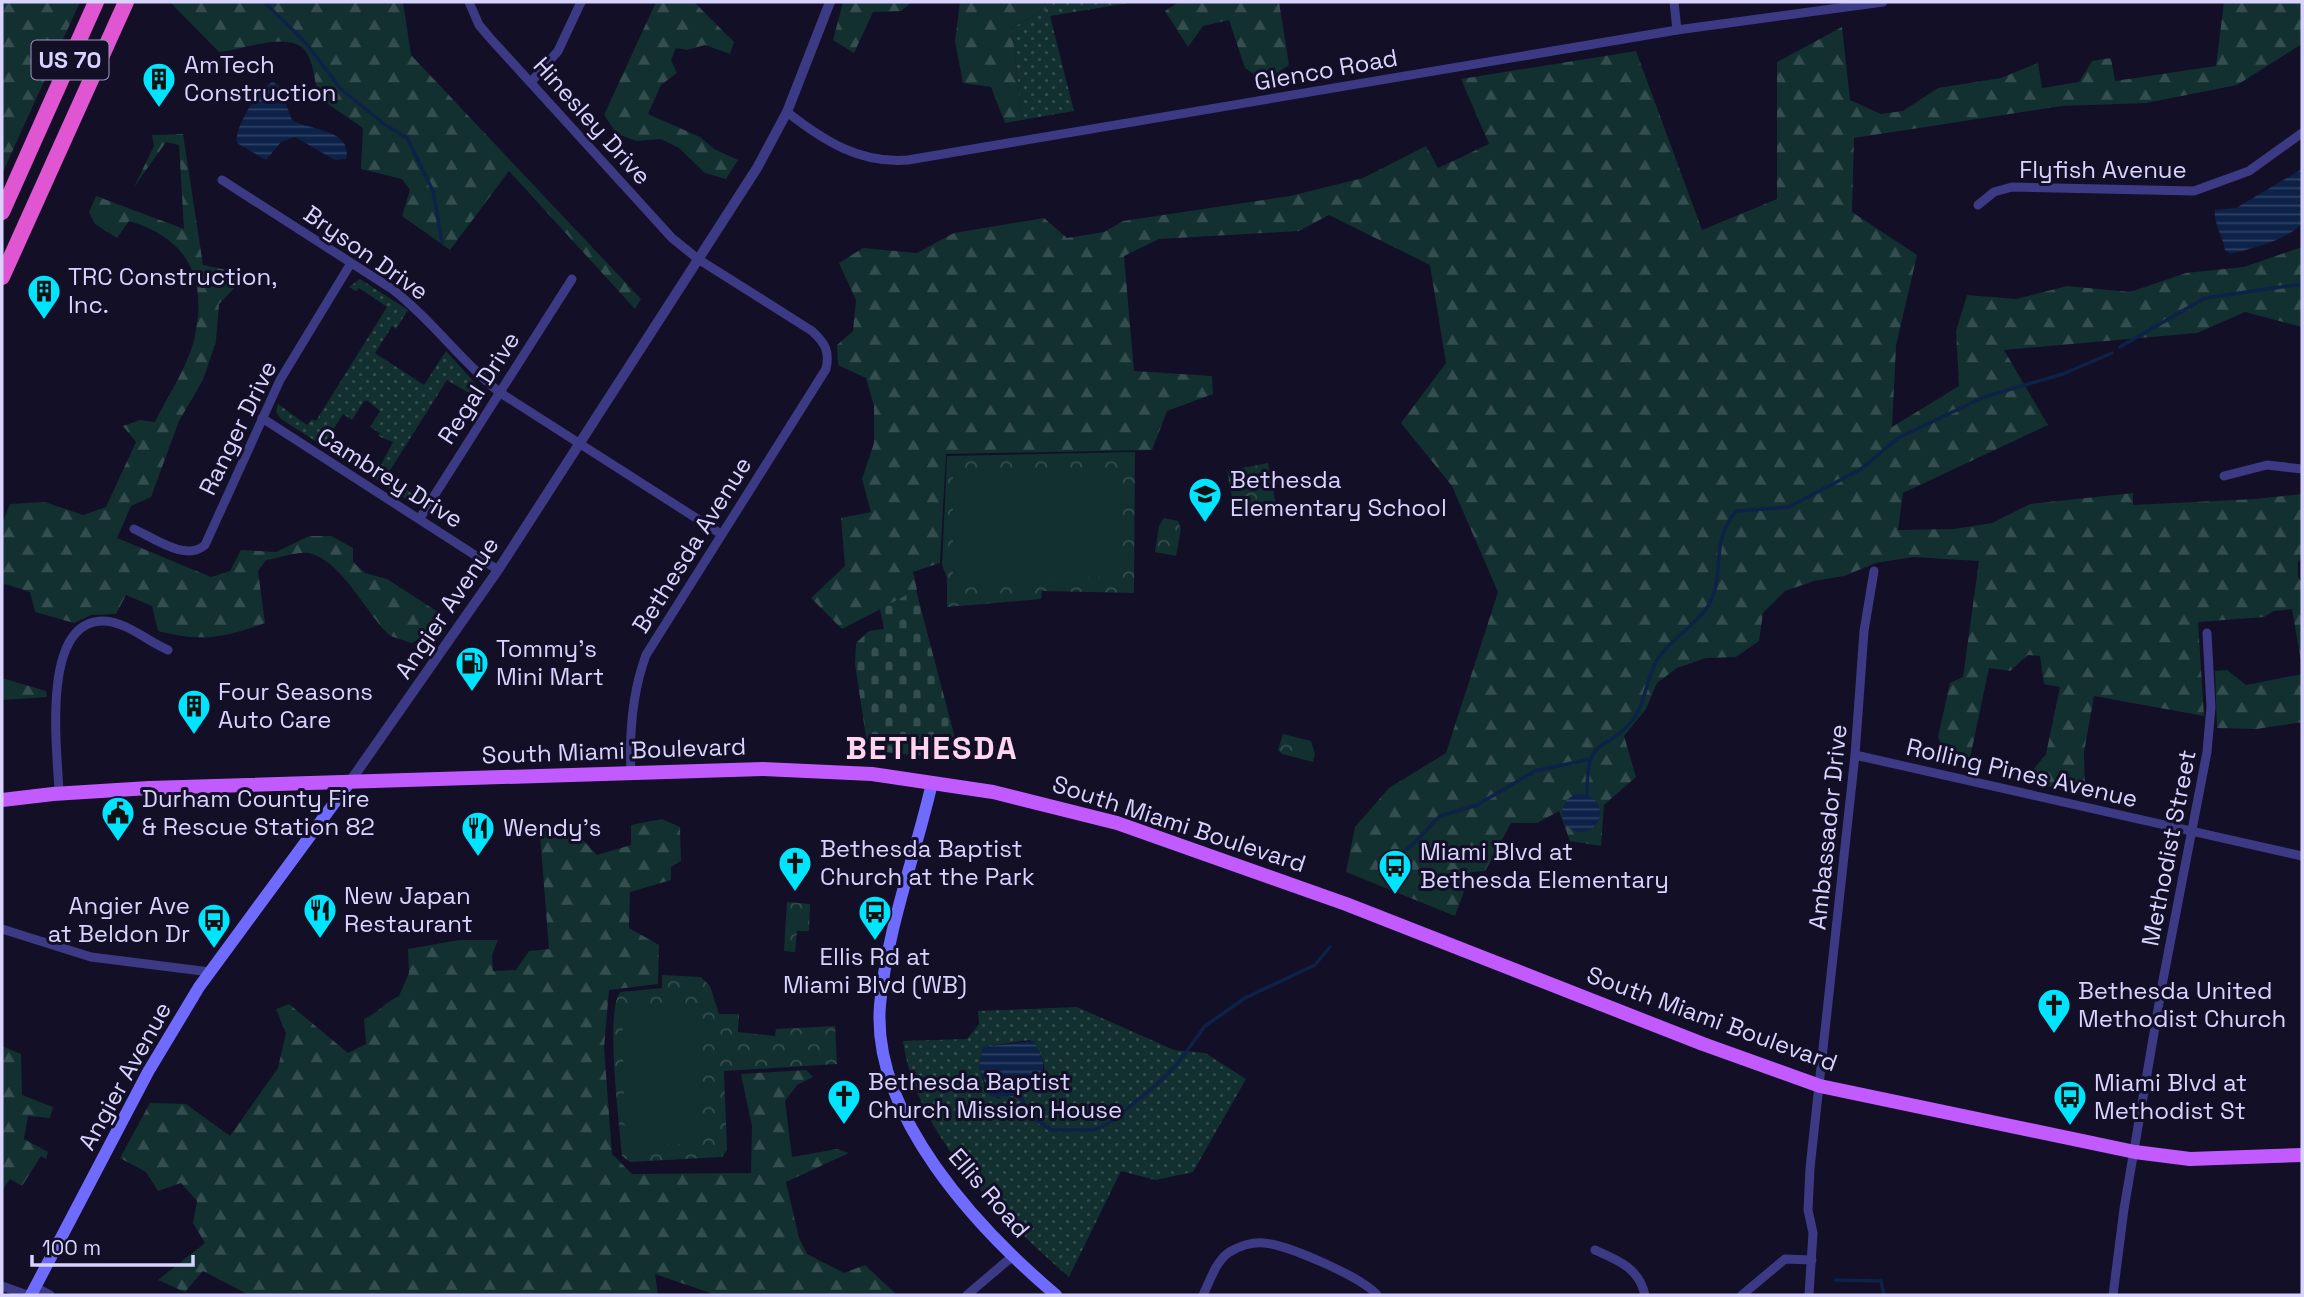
<svg xmlns="http://www.w3.org/2000/svg" width="2304" height="1297" viewBox="0 0 2304 1297" font-family="'Space Grotesk',sans-serif">
<style>
.grass{fill:url(#grass-dots);fill-rule:evenodd}
.forest{fill:url(#forest-firs)}
.cemetery{fill:url(#cemetery-stones)}
.park{fill:url(#park-crowns)}
.pitch{fill:#12302f}
.water{fill:url(#water-rules)}
.lines{fill:none;stroke-linecap:round;stroke-linejoin:round}
.stream{stroke:#0c2248;stroke-width:3.5}
.minor{stroke:#3d3a85;stroke-width:9}
.tertiary{stroke:#3d3a85;stroke-width:10}
.secondary{stroke:#6f6bff;stroke-width:12}
.primary{stroke:#c25bff;stroke-width:14}
.trunk{stroke:#e055d1;stroke-width:16}
.labels{text-anchor:middle;stroke-width:6;stroke-linejoin:round;paint-order:stroke}
.shield{fill:#130f26;stroke:#9e99be;stroke-width:2}
.shield-label{font-size:23px;font-weight:bold;fill:#d9d4ff}
.poi-label{font-size:24px;fill:#d9d4ff;stroke:#130f26;text-anchor:start}
.street-label{font-size:24px;fill:#d9d4ff;stroke:#130f26}
.district-label{font-size:32px;font-weight:bold;letter-spacing:2px;fill:#ffd6f0;stroke:#130f26}
</style>
<defs>
<pattern id="grass-dots" width="8" height="8" patternUnits="userSpaceOnUse" patternTransform="scale(1.75)"><rect width="8" height="8" fill="#12302f"/><path d="M2 2h.1M6 6h.1" fill="none" stroke="#344d4e" stroke-width="1.8" stroke-linecap="round"/></pattern>
<pattern id="forest-firs" width="22" height="20" patternUnits="userSpaceOnUse" patternTransform="scale(1.75)"><rect width="22" height="20" fill="#12302f"/><path d="M5 1l3.5 6h-7zM16 11l3.5 6h-7z" fill="#344d4e"/></pattern>
<pattern id="cemetery-stones" width="16" height="16" patternUnits="userSpaceOnUse" patternTransform="scale(1.75)"><rect width="16" height="16" fill="#12302f"/><path d="M2 7V4a2 2 0 0 1 4 0v3zM10 15v-3a2 2 0 0 1 4 0v3z" fill="#344d4e"/></pattern>
<pattern id="park-crowns" width="20" height="18" patternUnits="userSpaceOnUse" patternTransform="scale(1.75)"><rect width="20" height="18" fill="#12302f"/><path d="M2 6a3 3 0 1 1 6 0M12 15a3 3 0 1 1 6 0" fill="none" stroke="#344d4e"/></pattern>
<pattern id="water-rules" width="6" height="5" patternUnits="userSpaceOnUse" patternTransform="scale(1.75)"><rect width="6" height="5" fill="#0c2248"/><path d="M0 2.5h6" fill="none" stroke="#2f4163"/></pattern>
</defs>
<rect width="100%" height="100%" fill="#130f26"/>
<!-- grass -->
<g class="grass">
<polygon points="1044,2 1135,2 1050,16 1074,111 1022,120 1012,28 1046,9"/>
<polygon points="360,279 408,310 396,329 392,326 375,353 424,385 446,351 485,394 481,407 474,402 472,395 447,380 387,475 414,495 416,491 425,497 423,500 409,501 374,478 393,442 378,436 380,433 370,427 380,411 368,401 364,401 352,420 343,414 323,446 281,419 276,412 278,404 307,425 312,419 316,421 387,307 359,288 356,291 349,287"/>
<path d="M1077,1007L1174,1050L1205,1053L1246,1079L1193,1172L1156,1180L1121,1171L1069,1277C1002,1219 915,1133 903,1041L967,1039L979,1024L978,1011ZM1030,1040C1041,1051 1045,1061 1045,1077L1031,1089L998,1098L986,1092L979,1067L983,1047Z"/>
</g>
<!-- forest -->
<g class="forest">
<polygon points="2,2 80,2 2,174"/>
<path d="M170,2H403L411,55L641,299L635,309L509,171L450,250L402,216L410,190L402,179L361,169L363,128L319,98C315,84 314,67 308,55C294,27 242,51 219,52Z"/>
<polygon points="656,2 694,2 734,42 730,54 705,45 687,50 676,48 671,60 677,73 661,85 648,114 700,137 714,149 738,160 726,179 705,173 679,148 661,139 637,141 617,134 604,115"/>
<polygon points="843,2 912,2 901,11 873,12 854,53 833,40"/>
<polygon points="960,2 1044,2 1046,9 1012,28 1022,120 1005,123 991,87 963,83 955,41"/>
<polygon points="1179,2 1279,2 1289,65 1264,81 1245,68 1229,20 1203,26 1188,47 1165,11"/>
<polygon points="2224,2 2302,2 2302,44 2237,85 2146,103 2061,106 1854,138 1852,212 1917,255 1896,346 1892,427 1959,386 1956,331 1967,295 2016,299 2067,286 2130,292 2186,273 2244,267 2302,247 2302,327 2245,312 2197,333 2004,350 2048,425 1903,493 1898,530 1954,529 1992,523 2030,504 2133,493 2133,505 2255,499 2302,494 2302,558 2298,562 2298,577 2302,583 2302,667 2292,609 2274,611 2264,617 2198,622 2204,716 2094,696 2084,752 2085,795 2024,781 2046,754 2060,687 2044,684 2040,656 2028,655 2010,671 1989,668 1970,758 1944,753 1938,737 1950,683 1963,677 1979,561 1913,557 1876,563 1844,576 1814,581 1785,591 1763,613 1759,641 1736,657 1706,658 1677,668 1657,683 1646,709 1624,736 1636,777 1604,805 1601,846 1570,841 1559,811 1537,823 1511,823 1485,871 1471,872 1455,916 1346,872 1355,827 1389,788 1446,753 1498,592 1452,486 1401,423 1446,363 1430,265 1329,215 1299,231 1159,239 1124,256 1134,371 1212,376 1213,394 1167,411 1152,450 946,454 940,563 913,572 917,590 842,629 811,598 845,566 841,518 871,512 862,479 874,443 874,406 866,378 838,365 837,345 853,331 856,300 839,263 863,248 917,253 954,233 1044,218 1067,238 1104,232 1123,221 1290,196 1363,178 1426,146 1438,168 1489,144 1461,79 1636,51 1702,230 1777,199 1777,62 1842,27 1850,100 1881,114 1903,111 1938,88 2001,78 2038,63 2042,88 2079,82 2092,61 2111,58 2115,81 2216,66"/>
<path d="M183,134L203,265L227,270L239,283L219,304L216,341L203,380L179,421L151,497L131,506L117,538L211,577L230,571L241,550L276,552L309,536H331L353,548V562L365,573L387,579L441,614L431,631L412,643C404,640 392,638 387,633C365,610 340,560 309,553C297,551 279,558 266,560L258,571L265,623C223,638 201,642 158,631L152,606L126,595L116,614L91,615L74,623L35,612L30,592L5,584L2,587V524L10,504L45,502L83,515L106,507L136,442L123,426L140,420L155,422C167,397 187,368 194,340C208,279 189,239 129,221L117,238L95,224L89,212L96,196L184,229L179,145L166,142L134,187L154,146L152,135Z"/>
<polygon points="2227,670 2246,685 2302,674 2302,722 2256,729 2217,728 2215,671"/>
<polygon points="2,678 46,691 47,697 2,700"/>
<path d="M662,819L680,827L681,861L671,867V880L630,892L629,928L659,945L658,984L609,990L604,1048L612,1154L632,1174L751,1173L752,1126L741,1074L806,1070L813,1077L797,1085L785,1101L792,1157L837,1149L849,1153L786,1182L799,1238L807,1254L844,1273L865,1265L897,1295H716L655,1274L658,1295H249L203,1271L185,1292L158,1280L205,1243L193,1223L197,1201L181,1183L158,1191L146,1172L120,1158L150,1103L186,1104L230,1136L278,1068L286,1033L276,1009L289,1004L348,1053L366,1044L364,1019C378,1013 385,1002 399,996L409,973L408,949L459,940H498L492,955L493,971L516,970L529,951L549,949L539,822L550,837L578,835L597,855L631,845V825Z"/>
<polygon points="2,1046 21,1054 22,1095 53,1107 50,1118 28,1116 24,1139 48,1152 46,1159 41,1156 22,1186 10,1179 2,1191"/>
</g>
<!-- cemetery -->
<polygon class="cemetery" points="916,590 961,761 868,750 855,664 856,643 869,631 884,629 880,609"/>
<!-- park -->
<g class="park">
<polygon points="1135,452 1134,593 1042,591 1041,599 947,607 947,578 942,565 947,456"/>
<polygon points="1268,463 1277,511 1236,519 1227,471"/>
<polygon points="1164,518 1178,521 1181,529 1176,556 1155,552 1159,526"/>
<polygon points="1283,734 1311,741 1315,754 1313,762 1282,754 1278,750"/>
<polygon points="787,902 810,904 809,931 797,931 795,952 784,951"/>
<path d="M662,975L701,977L710,986L719,1014H739L738,1032L775,1036L776,1029L835,1026L837,1064L724,1071L727,1150L722,1157L630,1162L622,1156C620,1130 604,1005 621,992L662,988Z"/>
</g>
<!-- pitch -->
<g class="pitch">
<polygon points="1120,473 1121,577 953,578 953,474"/>
<polygon points="699,1005 702,1144 625,1145 622,1006"/>
</g>
<!-- water -->
<g class="water">
<path d="M273,82L279,86L292,120C310,131 353,129 346,159L335,160L295,137L281,142L266,160L237,143C233,129 260,86 273,82Z"/>
<path d="M2302,169V224C2282,242 2256,247 2230,254L2225,250C2223,237 2213,222 2215,210L2236,208Z"/>
<circle cx="1581" cy="813" r="19"/>
<path d="M1034,1041L1043,1061V1081C1032,1093 1005,1101 989,1095L979,1067L983,1047Z"/>
</g>
<g class="lines">
<!-- stream -->
<g class="stream">
<polyline points="264,2 305,42 341,89 384,124 407,138 433,191 442,242"/>
<polyline points="2120,347 2205,298 2302,284"/>
<path d="M1587,793C1587,733 1604,755 1632,721C1645,705 1646,680 1656,662C1669,639 1694,628 1708,606C1727,575 1708,545 1736,511L1789,507L1861,469L1898,438L1984,397L2063,374L2112,353"/>
<polyline points="1381,870 1413,844 1440,816 1477,805 1535,771 1590,759"/>
<polyline points="1016,1090 1032,1117 1051,1130 1094,1130 1108,1124 1155,1086 1175,1067 1205,1026 1245,998 1315,965 1330,947"/>
<polyline points="1835,1280 1881,1281 1884,1295"/>
</g>
<!-- minor -->
<g class="minor">
<path d="M469,2L479,25L490,38L672,238L698,259L812,331C825,343 830,351 826,369L646,655C632,693 629,732 631,773"/>
<polyline points="1674,2 1677,30"/>
<polyline points="531,82 558,51 581,2"/>
<path d="M787,112C824,141 860,164 908,160L1677,30L1883,2"/>
<path d="M222,180L392,289C431,319 460,360 499,392L721,534"/>
<polyline points="1978,205 1994,192 2012,187 2194,191 2249,171 2302,133"/>
<polyline points="262,418 498,570"/>
<polyline points="2224,476 2267,465 2302,469"/>
<polyline points="420,518 572,279"/>
<path d="M134,529C154,538 186,562 205,545L280,380L351,263"/>
<polyline points="1855,755 2302,856"/>
<path d="M59,793C58,754 39,620 104,621C127,622 147,641 168,650"/>
<polyline points="2,929 91,957 210,972"/>
<path d="M1595,1250C1618,1260 1639,1268 1645,1295"/>
<polyline points="2,1286 27,1295"/>
<polyline points="35,1287 50,1295"/>
<polyline points="967,1295 1014,1255"/>
<path d="M1203,1295C1210,1281 1215,1263 1228,1253C1238,1246 1252,1242 1264,1243C1288,1245 1362,1277 1377,1295"/>
<polyline points="1742,1295 1785,1259 1812,1260"/>
<polyline points="1809,1295 1813,1233 1808,1210 1810,1168 1855,755 1864,631 1874,571"/>
<polyline points="2113,1295 2124,1209 2163,980 2207,752 2211,707 2207,633"/>
</g>
<!-- tertiary -->
<polyline class="tertiary" points="349,783 498,570 757,168 787,112 830,2"/>
<!-- secondary -->
<g class="secondary">
<path d="M932,783C915,857 887,929 880,1005C871,1115 978,1229 1056,1295"/>
<polyline points="31,1295 148,1072 199,987 349,783"/>
</g>
<!-- primary -->
<polyline class="primary" points="2,800 53,794 149,788 763,769 872,774 993,792 1117,823 1346,904 1703,1044 1820,1086 2135,1152 2190,1159 2302,1155"/>
<!-- trunk -->
<g class="trunk">
<polyline points="2,212 96,2"/>
<polyline points="2,277 126,2"/>
</g>
</g>
<!-- icons -->
<defs>
<symbol id="building-pin" viewBox="-11 -11 22 30"><path d="M0 17L-7.5 6A9.5 9.5 0 1 1 7.5 6Z" fill="#00e5ff" stroke="#130f26"/><path d="M-4-6H4V6H1V3H-1V6H-4ZM-2.5-4.3h1.7v1.8h-1.7ZM.8-4.3h1.7v1.8H.8ZM-2.5-1h1.7V.8h-1.7ZM.8-1h1.7V.8H.8Z" fill="#111"/></symbol>
<symbol id="school-pin" viewBox="-11 -11 22 30"><path d="M0 17L-7.5 6A9.5 9.5 0 1 1 7.5 6Z" fill="#00e5ff" stroke="#130f26"/><path d="M0-5L7-2L0 1L-7-2ZM-4 1L0 2.5L4 1V4Q0 6-4 4Z" fill="#111"/></symbol>
<symbol id="fuel-pin" viewBox="-11 -11 22 30"><path d="M0 17L-7.5 6A9.5 9.5 0 1 1 7.5 6Z" fill="#00e5ff" stroke="#130f26"/><path d="M-5.5-6h7V0h2V4h1.3V-2.5L3-4.5l.8-.8L6-3V5H2.5V1h-1V6h-7ZM-4.2-4.7v3.2H.2V-4.7Z" fill="#111"/></symbol>
<symbol id="civic-pin" viewBox="-11 -11 22 30"><path d="M0 17L-7.5 6A9.5 9.5 0 1 1 7.5 6Z" fill="#00e5ff" stroke="#130f26"/><path d="M-.6-6.5H3V-4.5H.6V-3L4-1V1h2V6H-6V1h2V-1L-.6-3ZM-1.2 2.5V6h2.4V2.5Z" fill="#111"/></symbol>
<symbol id="restaurant-pin" viewBox="-11 -11 22 30"><path d="M0 17L-7.5 6A9.5 9.5 0 1 1 7.5 6Z" fill="#00e5ff" stroke="#130f26"/><path d="M-5-6h1v4h1v-4h1v4h1v-4h1v5L-1.5 .5V6h-2V.5L-5-1ZM5-6V6H3V1.5H1.5Q1.5-4 5-6Z" fill="#111"/></symbol>
<symbol id="church-pin" viewBox="-11 -11 22 30"><path d="M0 17L-7.5 6A9.5 9.5 0 1 1 7.5 6Z" fill="#00e5ff" stroke="#130f26"/><path d="M-1.2-6h2.4v3.5h3.3v2.4h-3.3V6h-2.4V-.1h-3.3v-2.4h3.3Z" fill="#111"/></symbol>
<symbol id="bus-pin" viewBox="-11 -11 22 30"><path d="M0 17L-7.5 6A9.5 9.5 0 1 1 7.5 6Z" fill="#00e5ff" stroke="#130f26"/><path d="M-5-6H5V4H4V6H2V4H-2V6H-4V4H-5ZM-3.5-4V0h7V-4ZM-3.5 1.2v1.5H-2V1.2ZM2 1.2v1.5H3.5V1.2Z" fill="#111"/></symbol>
</defs>
<g fill-rule="evenodd">
<use href="#building-pin" x="140" y="60" width="38" height="52"/>
<use href="#building-pin" x="25" y="272" width="38" height="52"/>
<use href="#school-pin" x="1186" y="475" width="38" height="52"/>
<use href="#fuel-pin" x="453" y="644" width="38" height="52"/>
<use href="#building-pin" x="175" y="687" width="38" height="52"/>
<use href="#civic-pin" x="99" y="794" width="38" height="52"/>
<use href="#restaurant-pin" x="459" y="809" width="38" height="52"/>
<use href="#church-pin" x="776" y="844" width="38" height="52"/>
<use href="#bus-pin" x="1376" y="847" width="38" height="52"/>
<use href="#restaurant-pin" x="301" y="891" width="38" height="52"/>
<use href="#bus-pin" x="856" y="893" width="38" height="52"/>
<use href="#bus-pin" x="195" y="901" width="38" height="52"/>
<use href="#church-pin" x="2035" y="986" width="38" height="52"/>
<use href="#church-pin" x="825" y="1077" width="38" height="52"/>
<use href="#bus-pin" x="2051" y="1078" width="38" height="52"/>
</g>
<g class="labels">
<!-- shield labels -->
<rect class="shield" x="31.5" y="40.5" width="77" height="39" rx="5"/>
<g class="shield-label">
<text x="70" y="68">US 70</text>
</g>
<!-- poi labels -->
<g class="poi-label">
<text x="184" y="73">AmTech<tspan x="184" dy="28">Construction</tspan></text>
<text x="68" y="285">TRC Construction,<tspan x="68" dy="28">Inc.</tspan></text>
<text x="1230" y="488">Bethesda<tspan x="1230" dy="28">Elementary School</tspan></text>
<text x="496" y="657">Tommy's<tspan x="496" dy="28">Mini Mart</tspan></text>
<text x="218" y="700">Four Seasons<tspan x="218" dy="28">Auto Care</tspan></text>
<text x="142" y="807">Durham County Fire<tspan x="142" dy="28">&amp; Rescue Station 82</tspan></text>
<text x="503" y="836">Wendy's</text>
<text x="820" y="857">Bethesda Baptist<tspan x="820" dy="28">Church at the Park</tspan></text>
<text x="1420" y="860">Miami Blvd at<tspan x="1420" dy="28">Bethesda Elementary</tspan></text>
<text x="344" y="904">New Japan<tspan x="344" dy="28">Restaurant</tspan></text>
<text x="190" y="914" text-anchor="end">Angier Ave<tspan x="190" dy="28">at Beldon Dr</tspan></text>
<text x="875" y="965" text-anchor="middle">Ellis Rd at<tspan x="875" dy="28">Miami Blvd (WB)</tspan></text>
<text x="2078" y="999">Bethesda United<tspan x="2078" dy="28">Methodist Church</tspan></text>
<text x="868" y="1090">Bethesda Baptist<tspan x="868" dy="28">Church Mission House</tspan></text>
<text x="2094" y="1091">Miami Blvd at<tspan x="2094" dy="28">Methodist St</tspan></text>
</g>
<!-- street labels -->
<g class="street-label">
<text transform="translate(1326 70) rotate(-10)" y="8">Glenco Road</text>
<text transform="translate(592 121) rotate(48)" y="8">Hinesley Drive</text>
<text x="2103" y="178">Flyfish Avenue</text>
<text transform="translate(366 253) rotate(35)" y="8">Bryson Drive</text>
<text transform="translate(479 388) rotate(-57)" y="8">Regal Drive</text>
<text transform="translate(238 428) rotate(-64)" y="8">Ranger Drive</text>
<text transform="translate(390 478) rotate(32)" y="8">Cambrey Drive</text>
<text transform="translate(692 545) rotate(-58)" y="8">Bethesda Avenue</text>
<text transform="translate(447 608) rotate(-56)" y="8">Angier Avenue</text>
<text transform="translate(614 751) rotate(-2)" y="8">South Miami Boulevard</text>
<text transform="translate(2022 773) rotate(13)" y="8">Rolling Pines Avenue</text>
<text transform="translate(1179 824) rotate(18)" y="8">South Miami Boulevard</text>
<text transform="translate(1828 827) rotate(-84)" y="8">Ambassador Drive</text>
<text transform="translate(2169 848) rotate(-79)" y="8">Methodist Street</text>
<text transform="translate(1712 1019) rotate(20)" y="8">South Miami Boulevard</text>
<text transform="translate(125 1076) rotate(-61)" y="8">Angier Avenue</text>
<text transform="translate(989 1193) rotate(49)" y="8">Ellis Road</text>
</g>
<!-- district labels -->
<g class="district-label">
<text x="932" y="759">BETHESDA</text>
</g>
</g>
<!-- border -->
<rect width="2304" height="1297" fill="none" stroke="#d9d4ff" stroke-width="7"/>
<!-- scale -->
<path d="M32 1255v10h161v-10" fill="none" stroke="#d9d4ff" stroke-width="3.5"/>
<text x="42" y="1255" font-size="21" fill="#d9d4ff" stroke="#130f26" stroke-width="5" paint-order="stroke">100 m</text>
</svg>
